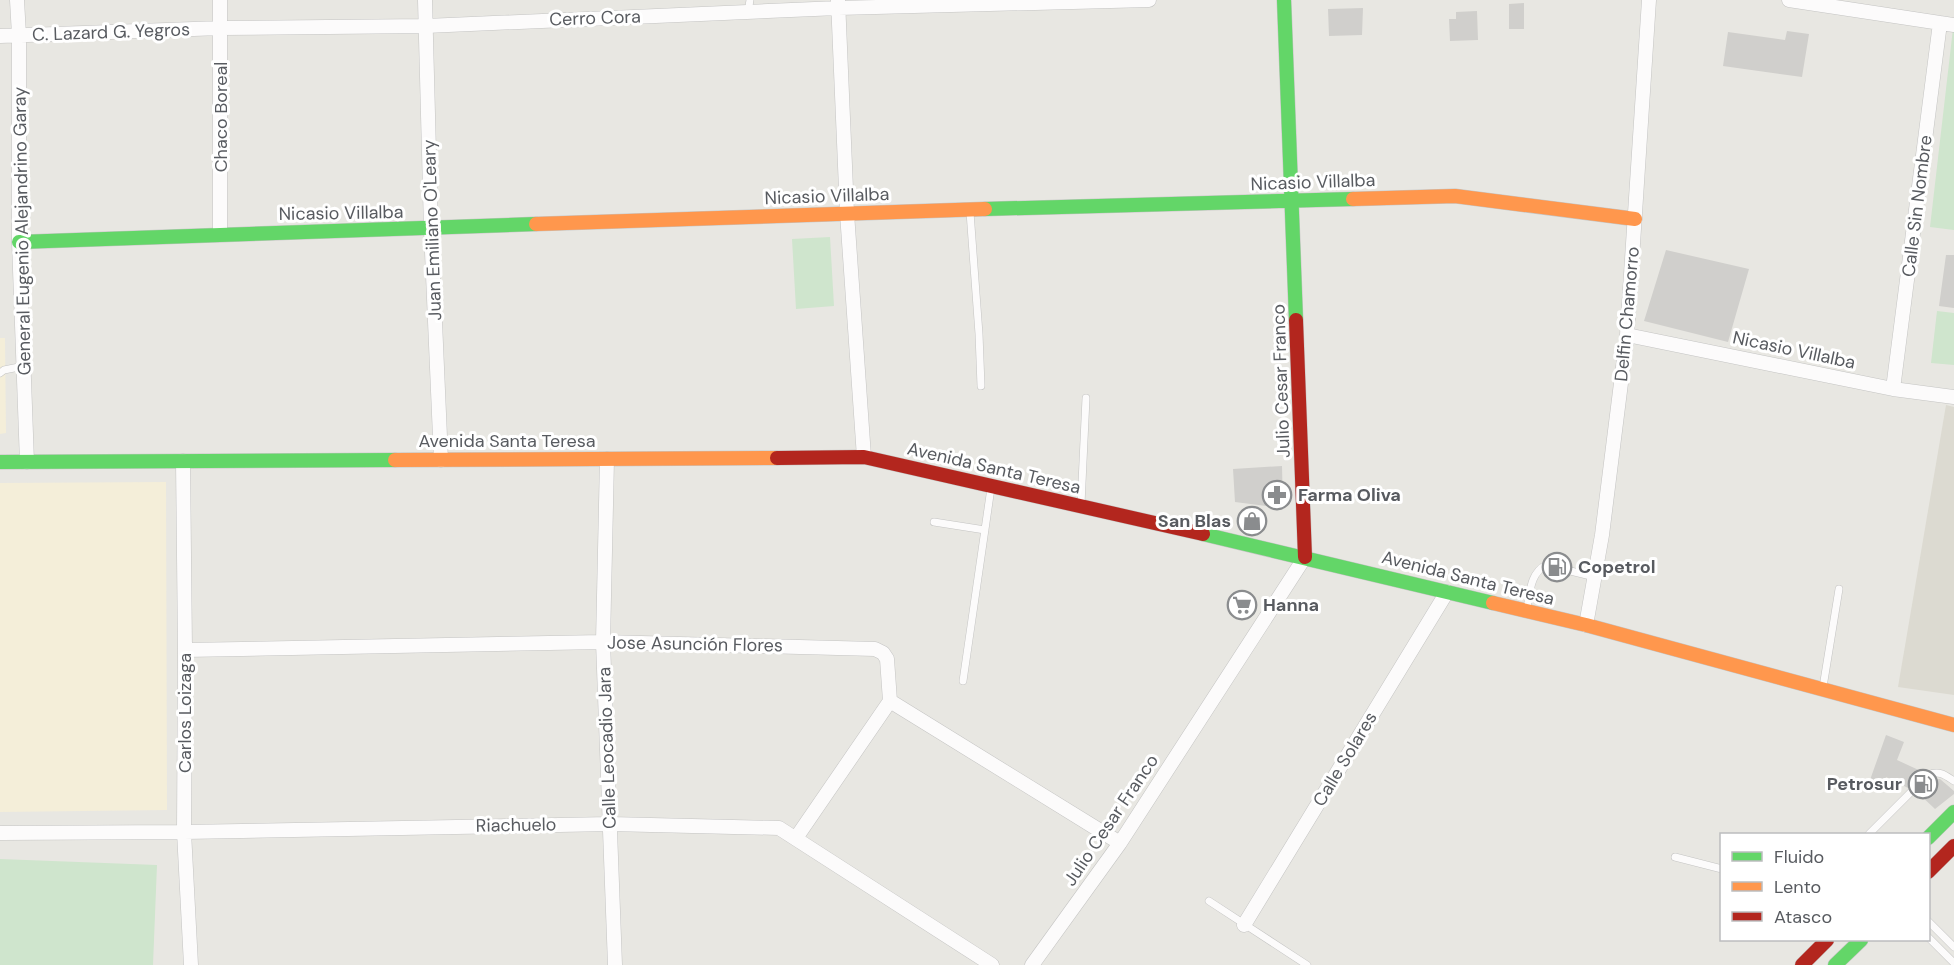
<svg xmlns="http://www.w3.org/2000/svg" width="1954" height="965" viewBox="0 0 1954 965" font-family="'DM Sans',sans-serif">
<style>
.commercial{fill:#f4eed9}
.education{fill:#dcdad1}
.green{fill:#cfe5cd}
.building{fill:#d0cfcc}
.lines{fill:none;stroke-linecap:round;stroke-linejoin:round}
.lane-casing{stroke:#c4c4c3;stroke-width:8}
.street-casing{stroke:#c4c4c3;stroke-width:15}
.fast-casing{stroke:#c5c5c4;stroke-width:15}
.slow-casing{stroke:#c5c5c4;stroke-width:15}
.jam-casing{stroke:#c5c5c4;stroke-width:15}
.lane{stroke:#fcfbfb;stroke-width:7}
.street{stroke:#fcfbfb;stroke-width:14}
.fast{stroke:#63d668;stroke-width:14}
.slow{stroke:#ff974d;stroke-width:14}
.jam{stroke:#b3261e;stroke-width:14}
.labels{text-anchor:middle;stroke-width:6;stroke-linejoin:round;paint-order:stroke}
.street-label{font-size:18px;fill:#585b60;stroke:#fff}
.poi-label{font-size:18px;font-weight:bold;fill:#585b60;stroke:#fff;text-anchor:start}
</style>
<rect width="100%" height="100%" fill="#e8e7e2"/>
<!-- commercial -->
<path class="commercial" d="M0 338H5L6 433 0 434Z
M166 482 167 810 0 812V483Z"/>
<!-- education -->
<path class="education" d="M1946 405 1954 407V695L1898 687Z"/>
<!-- green -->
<path class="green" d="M1954 20V230L1930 227Z
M830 237 834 306 796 309 792 239Z
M1937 311 1954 313V365L1931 363Z
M0 859 157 865 153 965H0Z"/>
<!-- building -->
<path class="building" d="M1524 3V29H1509V4Z
M1363 8 1362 35 1329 36 1328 9Z
M1477 11 1478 40 1450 41 1449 19H1456V12Z
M1787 31 1809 34 1802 77 1723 66 1728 32 1785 40Z
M1666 250 1749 269 1728 342 1644 321Z
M1946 255H1954V308L1939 306Z
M1282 466 1283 508 1235 502 1233 469Z
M1886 735 1904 742 1897 760 1923 772V777L1926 780 1940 779 1954 791V794L1935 809 1918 793V788L1915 785H1911L1908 788 1886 777 1883 785 1870 780Z"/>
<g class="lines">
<!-- lane casing -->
<g class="lane-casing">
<path id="lane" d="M748 12 750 0
M970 212 979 334 981 386
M0 373 4 370 24 366
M1081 504 1086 398
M934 522 985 530
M1527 608C1530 593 1530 573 1546 565L1595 577
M963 681 991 488
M1823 687 1839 589
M1928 775C1939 770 1945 775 1954 781
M1869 834 1913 790
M1675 857 1722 869
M1209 901 1307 965
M1928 921 1954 947
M1928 937 1954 963"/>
</g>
<!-- street casing -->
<g class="street-casing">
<path id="street" d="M17 0 19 35V242L27 462
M220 0V234
M425 0 431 229 441 460
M838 0 847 213 864 457
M1789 0 1954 25
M0 36 221 28 426 26 838 8 1149 0
M1627 335 1893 389 1954 397
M1893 389 1940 23
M607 459 603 642 615 965
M183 461 185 650 184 832 191 965
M1586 625 1602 535 1627 335 1649 0
M185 650 603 642 875 649 883 653 887 659 890 701
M890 701 1120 843
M0 833 184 832 610 824 779 828 992 965
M796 838 890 701
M1244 925 1447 592
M1032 965 1120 843 1305 557"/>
</g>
<!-- fast casing -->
<g class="fast-casing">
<path id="fast" d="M1284 0 1296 320
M985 209 1353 199
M19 242 536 224
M0 462 395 460
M1203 534 1493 603
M1928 838 1954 812
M1835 965 1861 940"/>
</g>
<!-- slow casing -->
<g class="slow-casing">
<path id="slow" d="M1353 199 1455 196 1635 219
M536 224 985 209
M395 460 777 458
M1493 603 1586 625 1954 725"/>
</g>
<!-- jam casing -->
<g class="jam-casing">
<path id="jam" d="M1296 320 1305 557
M777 458 864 457 1203 534
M1928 872 1954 846
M1802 965 1827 940"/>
</g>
<!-- lane -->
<use href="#lane" class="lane"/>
<!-- street -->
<use href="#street" class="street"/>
<!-- fast -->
<use href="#fast" class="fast"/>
<!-- slow -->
<use href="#slow" class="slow"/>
<!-- jam -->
<use href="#jam" class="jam"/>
</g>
<!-- icons -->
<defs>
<g id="pharmacy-ring" transform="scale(1.5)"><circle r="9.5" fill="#fff" stroke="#8a8c8e" stroke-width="1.5"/><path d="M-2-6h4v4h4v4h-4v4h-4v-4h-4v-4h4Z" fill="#8a8c8e"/></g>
<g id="shop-ring" transform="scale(1.5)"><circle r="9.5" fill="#fff" stroke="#8a8c8e" stroke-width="1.5"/><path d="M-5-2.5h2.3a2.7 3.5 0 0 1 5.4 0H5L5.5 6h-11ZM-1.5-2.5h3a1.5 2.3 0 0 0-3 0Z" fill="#8a8c8e"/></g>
<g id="fuel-ring" transform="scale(1.5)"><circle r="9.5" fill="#fff" stroke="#8a8c8e" stroke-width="1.5"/><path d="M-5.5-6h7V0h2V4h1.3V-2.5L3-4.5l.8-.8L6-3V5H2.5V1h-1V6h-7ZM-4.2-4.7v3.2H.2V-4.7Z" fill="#8a8c8e"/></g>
<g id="supermarket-ring" transform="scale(1.5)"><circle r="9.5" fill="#fff" stroke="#8a8c8e" stroke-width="1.5"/><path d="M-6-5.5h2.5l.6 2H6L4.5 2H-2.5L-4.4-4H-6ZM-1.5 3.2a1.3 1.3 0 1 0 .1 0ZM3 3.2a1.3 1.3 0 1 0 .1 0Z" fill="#8a8c8e"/></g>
</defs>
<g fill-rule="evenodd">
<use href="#pharmacy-ring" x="1277" y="495"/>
<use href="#shop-ring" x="1252" y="521"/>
<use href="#fuel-ring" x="1557" y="567"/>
<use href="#supermarket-ring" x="1242" y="605"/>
<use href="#fuel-ring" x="1923" y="784"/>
</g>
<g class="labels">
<!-- street labels -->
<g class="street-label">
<text transform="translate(595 18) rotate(-2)" y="6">Cerro Cora</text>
<text transform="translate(111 32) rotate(-2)" y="6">C. Lazard G. Yegros</text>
<text transform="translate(221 117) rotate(-90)" y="6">Chaco Boreal</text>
<text transform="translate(1313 182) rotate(-2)" y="6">Nicasio Villalba</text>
<text transform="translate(827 196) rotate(-2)" y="6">Nicasio Villalba</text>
<text transform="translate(1917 206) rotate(-83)" y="6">Calle Sin Nombre</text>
<text transform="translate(341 213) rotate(-1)" y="6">Nicasio Villalba</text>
<text transform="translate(432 230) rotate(-92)" y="6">Juan Emiliano O'Leary</text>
<text transform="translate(22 231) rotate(-91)" y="6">General Eugenio Alejandrino Garay</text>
<text transform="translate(1627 314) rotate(-85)" y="6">Delfin Chamorro</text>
<text transform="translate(1794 350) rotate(12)" y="6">Nicasio Villalba</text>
<text transform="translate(1281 381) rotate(-92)" y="6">Julio Cesar Franco</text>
<text x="507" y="447">Avenida Santa Teresa</text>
<text transform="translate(994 468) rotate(13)" y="6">Avenida Santa Teresa</text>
<text transform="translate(1468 578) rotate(14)" y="6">Avenida Santa Teresa</text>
<text transform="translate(695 644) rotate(1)" y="6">Jose Asunción Flores</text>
<text transform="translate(185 713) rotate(-90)" y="6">Carlos Loizaga</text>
<text transform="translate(607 748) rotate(-92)" y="6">Calle Leocadio Jara</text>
<text transform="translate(1345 759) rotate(-59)" y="6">Calle Solares</text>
<text transform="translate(1111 820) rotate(-56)" y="6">Julio Cesar Franco</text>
<text transform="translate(516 825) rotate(-1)" y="6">Riachuelo</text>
</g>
<!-- poi labels -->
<g class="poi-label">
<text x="1298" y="501">Farma Oliva</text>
<text x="1231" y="527" text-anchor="end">San Blas</text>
<text x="1578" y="573">Copetrol</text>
<text x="1263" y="611">Hanna</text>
<text x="1902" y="790" text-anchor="end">Petrosur</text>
</g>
</g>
<!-- legend -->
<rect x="1720" y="833" width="210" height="108" fill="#ffffff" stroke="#bcbdbf" stroke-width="1.5"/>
<rect x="1732" y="852" width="30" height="9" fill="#63d668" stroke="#bcbdbf" stroke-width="1.5"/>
<text x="1774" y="863" font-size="18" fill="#585b60">Fluido</text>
<rect x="1732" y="882" width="30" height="9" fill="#ff974d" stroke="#bcbdbf" stroke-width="1.5"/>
<text x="1774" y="893" font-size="18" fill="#585b60">Lento</text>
<rect x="1732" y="912" width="30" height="9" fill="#b3261e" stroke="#bcbdbf" stroke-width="1.5"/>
<text x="1774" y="923" font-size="18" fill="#585b60">Atasco</text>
</svg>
